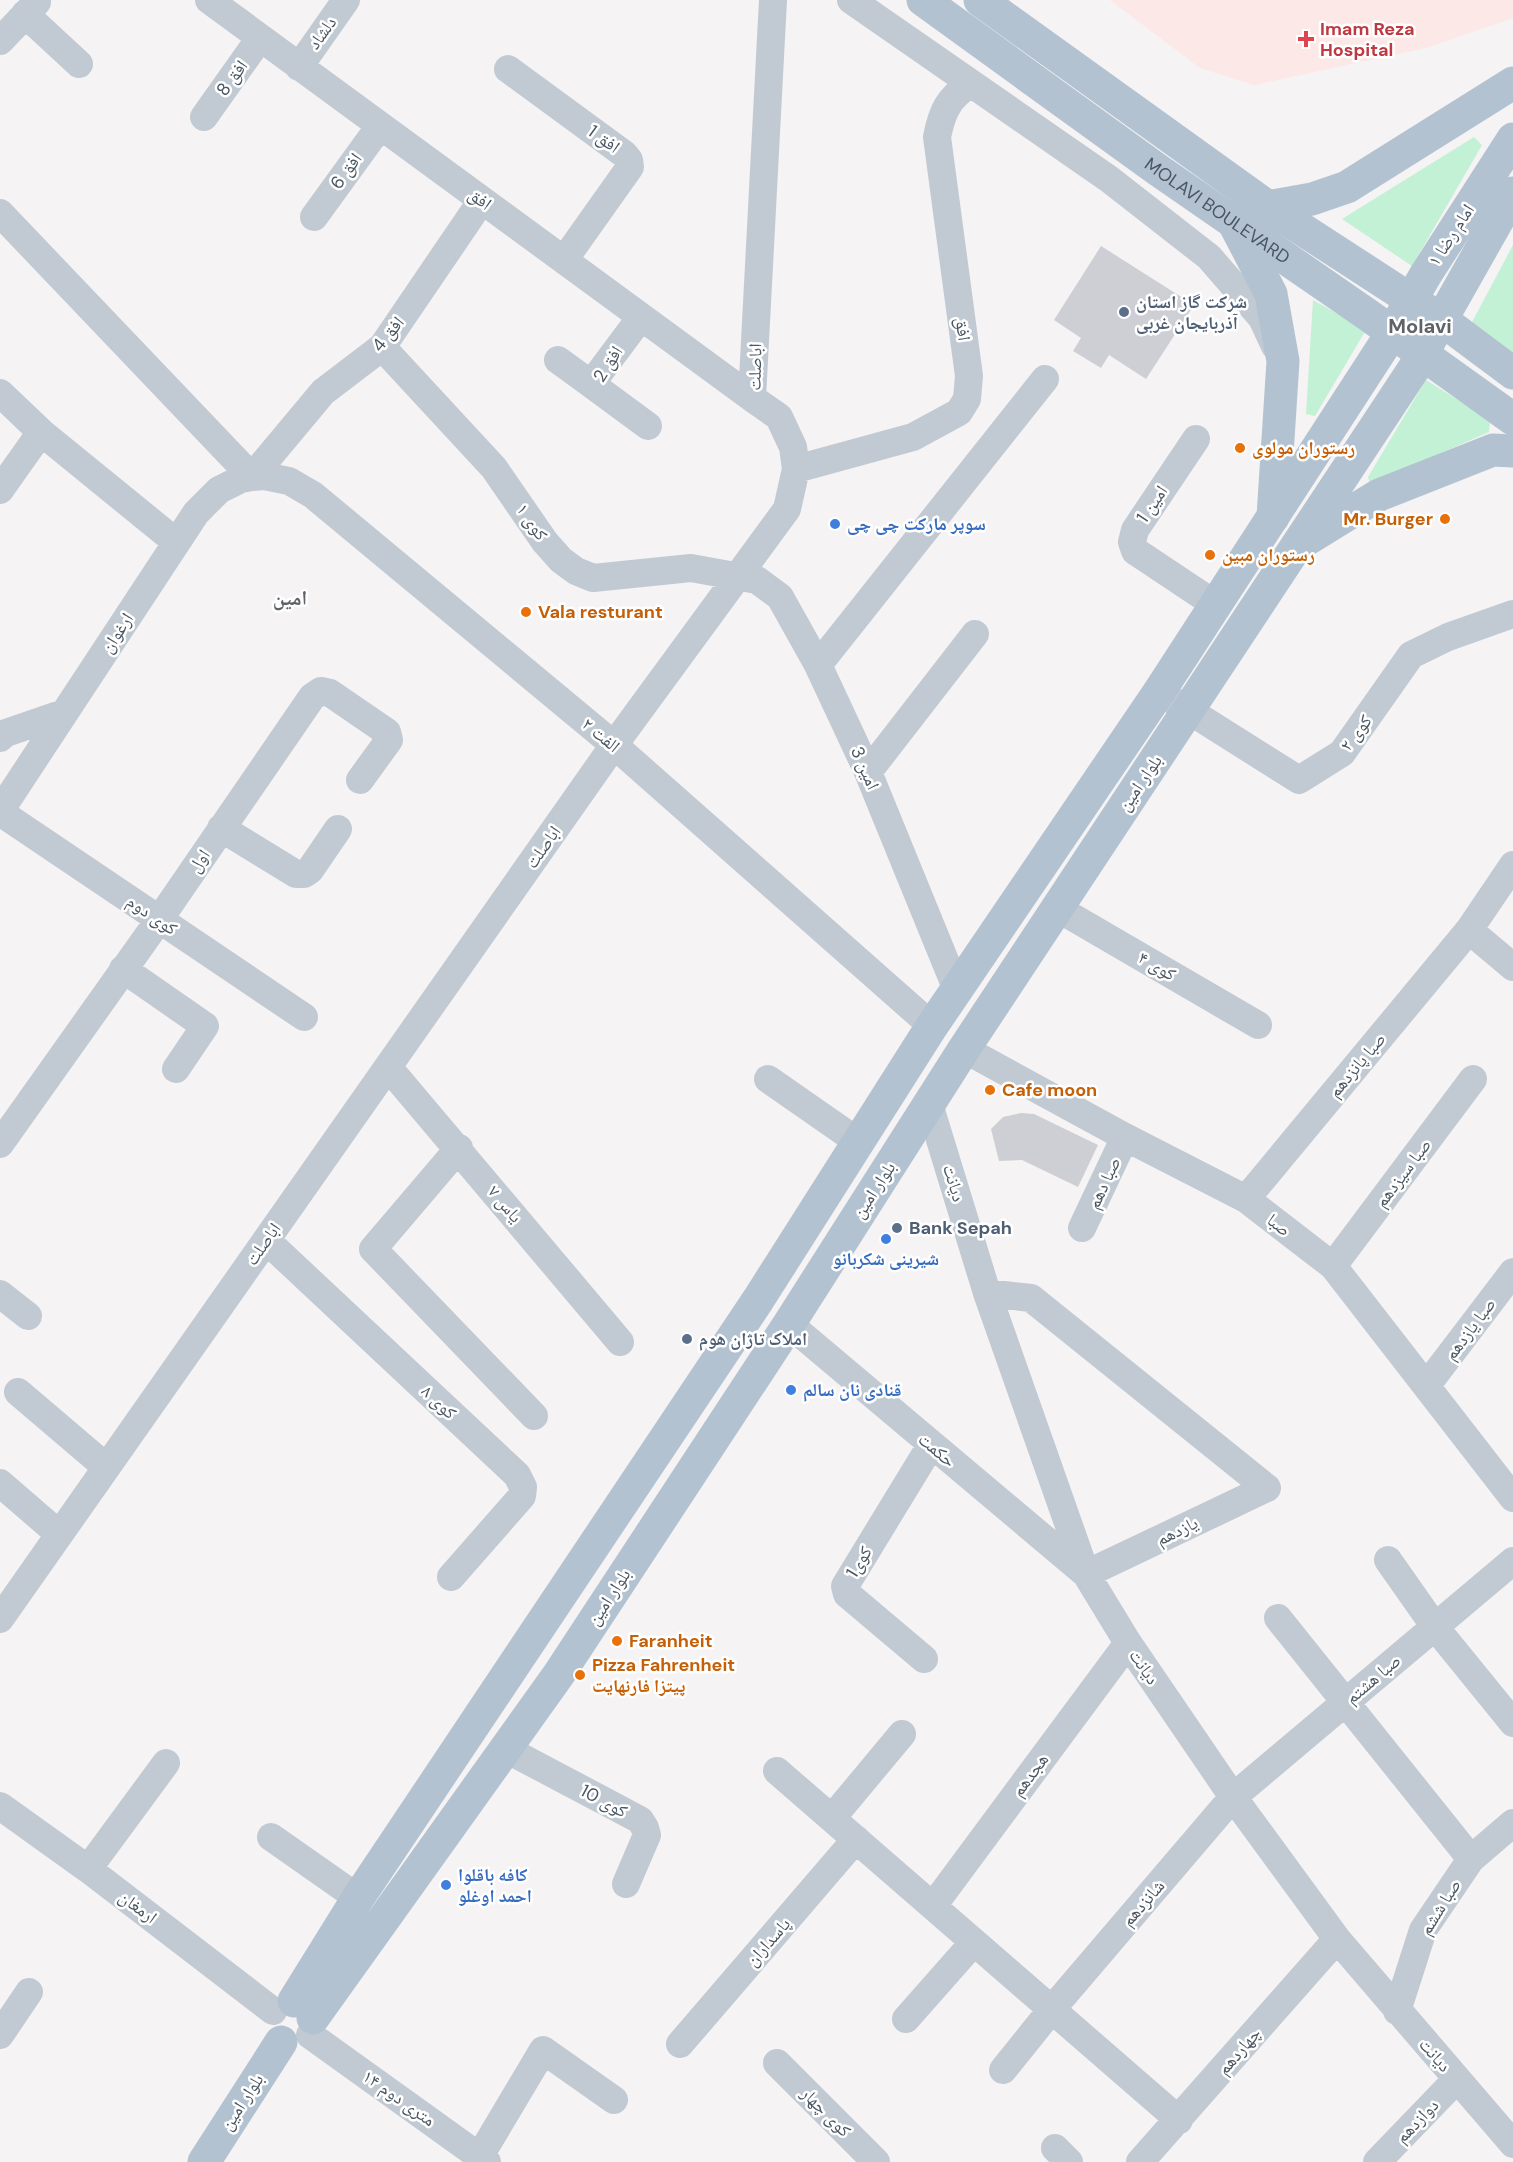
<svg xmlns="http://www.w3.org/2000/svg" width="1513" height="2162" viewBox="0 0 1513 2162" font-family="'DM Sans','Noto Naskh Arabic',sans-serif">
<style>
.medical{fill:#fce8e6}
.green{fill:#c3f1d5}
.building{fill:#cdcfd5}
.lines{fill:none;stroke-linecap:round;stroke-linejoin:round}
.minor{stroke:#c1cad2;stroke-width:28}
.major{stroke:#b3c2d1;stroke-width:33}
.health-dot{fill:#e0444e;stroke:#fff;stroke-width:2}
.service-dot{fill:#5c6f8a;stroke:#fff;stroke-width:2}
.food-dot{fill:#e8710a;stroke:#fff;stroke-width:2}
.shop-dot{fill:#3f7fe0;stroke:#fff;stroke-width:2}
.labels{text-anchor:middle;stroke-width:5;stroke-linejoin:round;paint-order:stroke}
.health-label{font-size:18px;font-weight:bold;fill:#be3a42;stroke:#fff;text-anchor:start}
.street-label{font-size:18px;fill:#4a5661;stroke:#fff}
.service-label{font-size:18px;font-weight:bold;fill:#4e5e75;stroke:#fff;text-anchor:start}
.food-label{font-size:18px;font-weight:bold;fill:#c56008;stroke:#fff;text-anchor:start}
.shop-label{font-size:18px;font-weight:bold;fill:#366cbe;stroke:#fff;text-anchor:start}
.neighbourhood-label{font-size:20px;font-weight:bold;fill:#5f6368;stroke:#fff}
</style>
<rect width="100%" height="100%" fill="#f5f3f3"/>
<!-- medical -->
<path class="medical" d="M1110 0H1513V18L1426 48 1254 85 1200 68Z"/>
<!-- green -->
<path class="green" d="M1474 137 1482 145 1412 266 1342 219Z
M1513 245V353L1471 324Z
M1313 300 1366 330 1315 416 1306 414Z
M1426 380 1490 420 1489 432 1370 484 1368 477Z"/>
<!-- building -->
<path class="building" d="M1101 246 1194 305 1146 379 1109 355 1101 368 1073 351 1081 338 1054 320Z
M1021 1113 1034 1114 1098 1145 1078 1187 1022 1160 999 1161 991 1129 1003 1117Z"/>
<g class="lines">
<!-- minor -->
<path class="minor" d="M209 0 752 398
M851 0 1109 179 1209 257 1262 318 1275 346
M25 14 79 64
M0 41 37 2
M299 67 346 0
M508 69 624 154 629 160 630 167 564 260
M204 117 260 38
M0 213 252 477
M314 217 380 126
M641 317 591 384 648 426
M382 347 494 468 545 542 561 560 576 571 593 578 691 568 757 580 780 597 818 665 868 772 957 990
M558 360 591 384
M0 393 41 432 176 542
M1196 439 1135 530 1132 542 1135 551 1216 605
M796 469 913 437 959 412 967 399 969 376 937 137C942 112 948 98 970 84
M252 477 323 392 382 347 482 200
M0 490 41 432
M818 665 1045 379
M1169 698 1299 780 1342 753 1411 655 1448 637 1513 614
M0 738 6 733 64 713
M868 772 975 634
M0 811 196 513 219 490 241 479 252 477 264 476 289 481 313 495 614 745 932 1026
M0 812 304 1017
M221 828 296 874H304L310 870 338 829
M1057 908 1258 1025
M1469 930 1513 967
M123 969 205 1026 176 1069
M964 1049 1125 1137 1246 1199 1333 1266 1513 1498
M388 1067 620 1342
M768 1079 857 1141
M929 1104 987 1293 1086 1574 1128 1643 1233 1797 1337 1939 1513 2144
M0 1144 159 920 312 697 321 691 330 693 387 732 389 740 360 780
M459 1148 373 1249 534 1416
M1246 1199 1469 930 1513 865
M1082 1228 1125 1137
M266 1240 517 1475 523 1487 522 1496 451 1577
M1333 1266 1473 1079
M0 1294 28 1316
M789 1324 1086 1574 1267 1488 1031 1298 987 1293
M1427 1385 1513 1272
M18 1392 106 1467
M0 1483 59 1534
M1388 1560 1435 1627 1513 1723
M1278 1618 1471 1859
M0 1619 614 745 787 509 796 469 793 447 779 417 752 398 773 0
M924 1659 847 1594 845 1586 931 1445
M506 1749 640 1820 645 1828 647 1835 626 1884
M777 1771 1179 2120
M0 1806 88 1869 273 2011
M832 1818 902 1734
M271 1837 358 1898
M88 1869 166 1763
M933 1906 1128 1643
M1397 2011 1423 1930 1471 1859 1513 1823
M906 2019 974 1942
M0 2035 29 1992
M310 2035 487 2162
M680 2044 856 1839
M777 2063 876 2162
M1003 2070 1052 2009 1233 1797 1513 1561
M1055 2148 1069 2162
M480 2156 543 2050 614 2100
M1140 2162 1337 1939
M1377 2162 1457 2079"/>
<!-- major -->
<g class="major">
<path id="s1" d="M923 0 1158 170 1368 315 1513 419"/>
<path d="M980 0 1268 207 1442 320 1513 373"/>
<path d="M1268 207 1312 199 1347 187 1513 83"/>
<path d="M1235 225 1271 294 1283 361 1273 517"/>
<path d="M1306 540 1379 495 1493 450 1513 451"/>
<path d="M294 2001 358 1898 758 1300 932 1026 1159 692 1392 333 1426 274 1513 139"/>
<path d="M313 2018 559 1674 789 1324 964 1049 1413 370 1513 193"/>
<path d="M204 2162 281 2042"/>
</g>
</g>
<!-- markers -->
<path class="health-dot" d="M1303 30h6v6h6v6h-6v6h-6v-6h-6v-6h6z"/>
<g class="service-dot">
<circle cx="1124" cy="312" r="6"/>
<circle cx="897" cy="1228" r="6"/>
<circle cx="687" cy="1339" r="6"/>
</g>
<g class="food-dot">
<circle cx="1240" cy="448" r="6"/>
<circle cx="1445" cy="519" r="6"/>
<circle cx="1210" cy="555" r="6"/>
<circle cx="526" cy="612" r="6"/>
<circle cx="990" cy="1090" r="6"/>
<circle cx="617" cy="1641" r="6"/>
<circle cx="580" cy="1675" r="6"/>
</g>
<g class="shop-dot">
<circle cx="835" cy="524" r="6"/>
<circle cx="886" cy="1239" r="6"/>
<circle cx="791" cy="1390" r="6"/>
<circle cx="446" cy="1885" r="6"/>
</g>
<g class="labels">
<!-- health labels -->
<g class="health-label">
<text x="1320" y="35">Imam Reza<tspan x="1320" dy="21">Hospital</tspan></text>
</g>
<!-- street labels -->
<g class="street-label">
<text transform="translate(322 33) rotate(-54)" y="6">دلشاد</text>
<text transform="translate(232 78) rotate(-54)" y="6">افق 8</text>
<text transform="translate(604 139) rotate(36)" y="6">افق 1</text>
<text transform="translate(346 171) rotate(-54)" y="6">افق 6</text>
<text transform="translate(480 199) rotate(36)" y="6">افق</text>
<text dy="6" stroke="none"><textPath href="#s1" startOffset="362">MOLAVI BOULEVARD</textPath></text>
<text transform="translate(1451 235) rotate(-57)" y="6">امام رضا ۱</text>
<text transform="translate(963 329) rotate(82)" y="6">افق</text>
<text transform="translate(388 334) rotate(-51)" y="6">افق 4</text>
<text transform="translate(608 364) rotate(-58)" y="6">افق 2</text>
<text transform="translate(755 367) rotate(-89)" y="6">اباصلت</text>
<text transform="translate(1152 504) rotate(-56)" y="6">امین 1</text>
<text transform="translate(532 522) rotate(55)" y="6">کوی ۱</text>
<text transform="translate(117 633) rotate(-57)" y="6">ارغوان</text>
<text transform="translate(1356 733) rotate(-53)" y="6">کوی ۲</text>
<text transform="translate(601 735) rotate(40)" y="6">الفت ۲</text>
<text transform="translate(865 768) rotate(66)" y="6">امین 3</text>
<text transform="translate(1140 783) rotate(-56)" y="6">بلوار امین</text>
<text transform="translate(543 847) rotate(-55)" y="6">اباصلت</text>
<text transform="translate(199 861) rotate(-56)" y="6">اول</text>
<text transform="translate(152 915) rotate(34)" y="6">کوی دوم</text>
<text transform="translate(1157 966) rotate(30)" y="6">کوی ۴</text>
<text transform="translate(1357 1065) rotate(-50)" y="6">صبا پانزدهم</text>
<text transform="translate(1403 1173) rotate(-53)" y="6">صبا سیزدهم</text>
<text transform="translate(954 1183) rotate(73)" y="6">دیانت</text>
<text transform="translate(1104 1183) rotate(-65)" y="6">صبا دهم</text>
<text transform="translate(874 1190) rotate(-57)" y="6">بلوار امین</text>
<text transform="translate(505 1204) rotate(50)" y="6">یاس ۷</text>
<text transform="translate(1279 1225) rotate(38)" y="6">صبا</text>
<text transform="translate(263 1244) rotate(-55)" y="6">اباصلت</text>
<text transform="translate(1470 1329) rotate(-53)" y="6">صبا یازدهم</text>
<text transform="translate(439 1402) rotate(43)" y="6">کوی ۸</text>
<text transform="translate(937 1450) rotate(40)" y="6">حکمت</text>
<text transform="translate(1177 1531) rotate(-26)" y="6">یازدهم</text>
<text transform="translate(859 1562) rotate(-59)" y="6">کوی1</text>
<text transform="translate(609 1597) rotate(-57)" y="6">بلوار امین</text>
<text transform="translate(1144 1667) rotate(56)" y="6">دیانت</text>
<text transform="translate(1373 1679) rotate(-40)" y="6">صبا هشتم</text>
<text transform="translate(1030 1775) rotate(-53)" y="6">هجدهم</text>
<text transform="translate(604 1801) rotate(28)" y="6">کوی 10</text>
<text transform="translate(1143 1903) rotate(-49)" y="6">شانزدهم</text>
<text transform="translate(138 1907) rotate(37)" y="6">ارمغان</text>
<text transform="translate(1440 1907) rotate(-58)" y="6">صبا ششم</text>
<text transform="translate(768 1942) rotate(-49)" y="6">پاسداران</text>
<text transform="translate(1239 2051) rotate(-49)" y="6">چهاردهم</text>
<text transform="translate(1435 2055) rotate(49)" y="6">دیانت</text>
<text transform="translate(399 2098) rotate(35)" y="6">۱۴ متری دوم</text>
<text transform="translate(242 2102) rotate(-57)" y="6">بلوار امین</text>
<text transform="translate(826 2112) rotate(45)" y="6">کوی چهار</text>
<text transform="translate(1417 2121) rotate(-46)" y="6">دوازدهم</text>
</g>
<!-- service labels -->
<g class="service-label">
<text x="1136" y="308">شرکت گاز استان<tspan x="1136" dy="21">آذربایجان غربی</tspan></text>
<text x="909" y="1234">Bank Sepah</text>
<text x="699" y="1345">املاک تاژان هوم</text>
</g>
<!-- food labels -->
<g class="food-label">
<text x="1252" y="454">رستوران مولوی</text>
<text x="1433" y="525" text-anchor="end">Mr. Burger</text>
<text x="1222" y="561">رستوران مبین</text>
<text x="538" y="618">Vala resturant</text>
<text x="1002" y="1096">Cafe moon</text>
<text x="629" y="1647">Faranheit</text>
<text x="592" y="1671">Pizza Fahrenheit<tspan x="592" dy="21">پیتزا فارنهایت</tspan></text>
</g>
<!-- shop labels -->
<g class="shop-label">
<text x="847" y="530">سوپر مارکت چی چی</text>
<text x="886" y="1265" text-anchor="middle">شیرینی شکربانو</text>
<text x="803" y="1396">قنادی نان سالم</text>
<text x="458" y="1881">کافه باقلوا<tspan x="458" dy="21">احمد اوغلو</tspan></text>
</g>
<!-- neighbourhood labels -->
<g class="neighbourhood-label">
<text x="1420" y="333">Molavi</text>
<text x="290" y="605">امین</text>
</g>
</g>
</svg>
